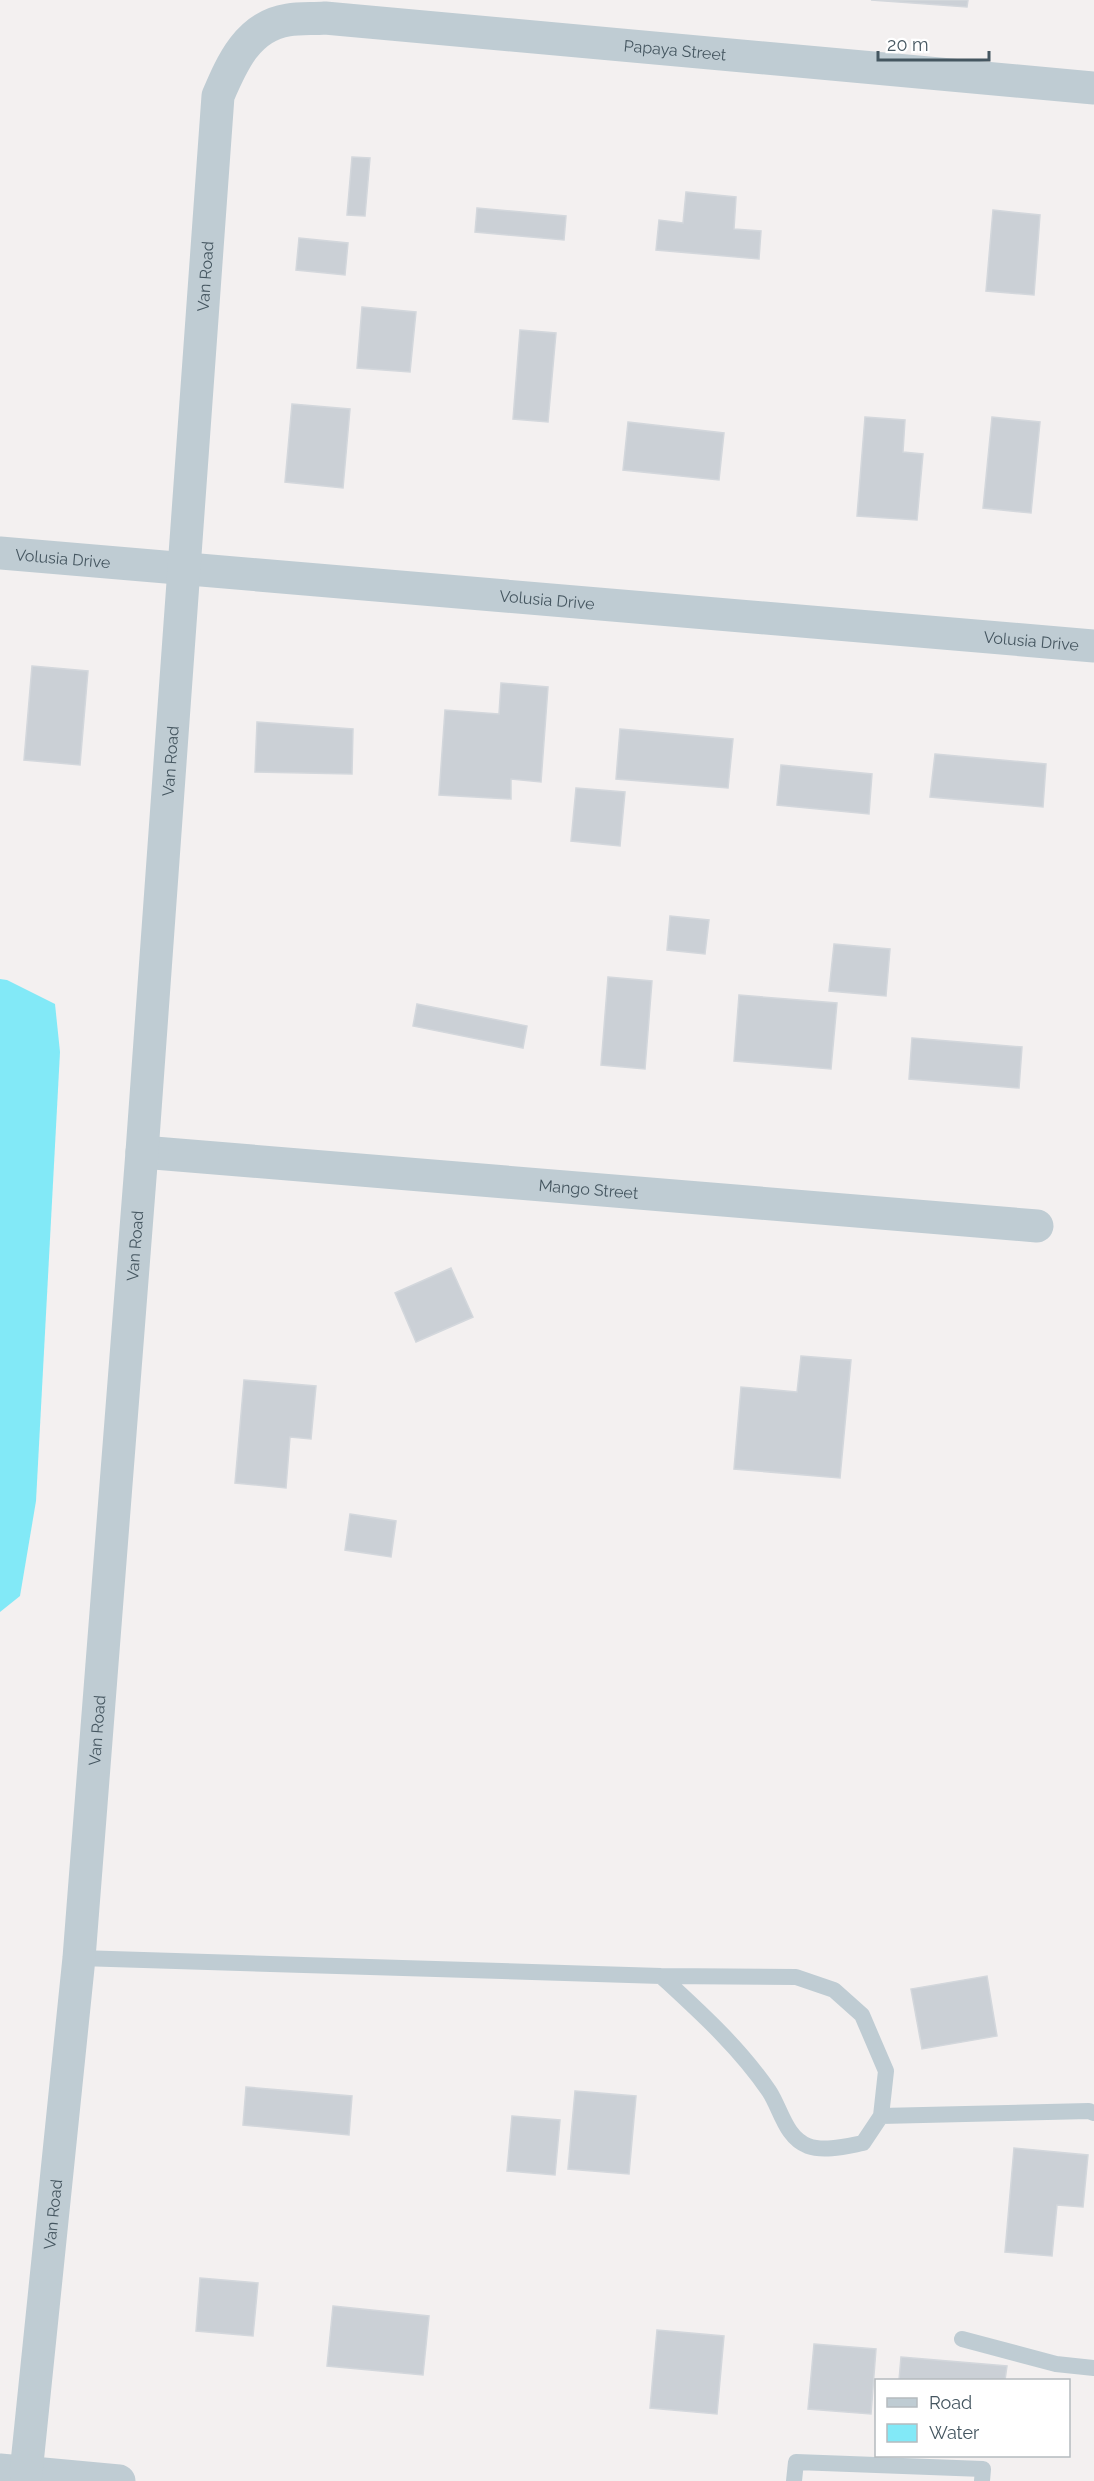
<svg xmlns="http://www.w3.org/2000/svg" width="1094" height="2481" viewBox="0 0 1094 2481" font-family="Raleway,sans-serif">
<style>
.water{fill:#82e9f7}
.building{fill:#cbd0d6;stroke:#d3d7dc;stroke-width:1.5}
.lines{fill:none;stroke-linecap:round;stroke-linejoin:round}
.service{stroke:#bfccd3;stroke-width:16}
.minor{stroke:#bfccd3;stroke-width:33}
.labels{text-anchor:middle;stroke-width:4.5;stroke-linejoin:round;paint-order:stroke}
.street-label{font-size:16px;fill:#455660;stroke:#fff}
</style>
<rect width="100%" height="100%" fill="#f3f0f0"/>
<!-- water -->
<path class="water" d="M0 979 7 980 55 1004 60 1052 36 1501 20 1596 0 1612Z"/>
<!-- building -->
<path class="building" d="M871 0H968L967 7Z
M352 157 370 158 365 216 347 215Z
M686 192 736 197 734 229 761 231 759 259 656 250 659 220 683 223Z
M477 208 566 216 564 240 475 232Z
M993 210 1040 215 1034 295 986 291Z
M299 238 348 243 345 275 296 270Z
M362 307 416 312 410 372 357 368Z
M520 330 556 333 548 422 513 419Z
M292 404 350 409 343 488 285 482Z
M865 417 905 420 903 452 923 454 917 520 857 516Z
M992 417 1040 422 1031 513 983 508Z
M628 422 724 433 719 480 623 470Z
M32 666 88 671 80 765 24 760Z
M501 683 548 687 541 782 511 779V799L439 795 445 710 499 714Z
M257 722 353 729 352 774 255 772Z
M620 729 733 739 728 788 616 779Z
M935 754 1046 764 1043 807 930 797Z
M781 765 872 774 869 814 777 805Z
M576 788 625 792 620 846 571 841Z
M670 916 709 920 705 954 667 950Z
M834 944 890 949 886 996 829 991Z
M608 977 652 981 645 1069 601 1065Z
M739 995 837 1003 831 1069 734 1061Z
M417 1004 527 1026 523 1048 413 1026Z
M912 1038 1022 1047 1019 1088 909 1079Z
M451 1268 473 1317 416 1342 395 1293Z
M801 1356 851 1360 840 1478 734 1469 741 1387 797 1392Z
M244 1380 316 1386 311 1439 290 1437 286 1488 235 1483Z
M350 1514 396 1521 391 1557 345 1550Z
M987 1976 997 2036 922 2049 911 1989Z
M246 2087 352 2096 349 2135 243 2125Z
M575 2091 636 2096 629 2174 568 2169Z
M512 2116 560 2120 555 2175 507 2171Z
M1014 2148 1088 2155 1083 2207 1057 2205 1052 2256 1005 2252Z
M200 2278 258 2283 253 2336 196 2331Z
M333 2306 429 2316 423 2375 327 2366Z
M657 2330 724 2336 717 2414 650 2408Z
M814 2344 876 2349 871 2414 808 2409Z
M901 2357 1007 2366 1005 2380H899Z"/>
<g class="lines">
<!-- service -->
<path class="service" d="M79 1958 661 1976 796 1977 834 1990 862 2015 886 2071 881 2116 863 2143C847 2146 824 2152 808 2146 785 2137 781 2109 769 2091 739 2047 700 2012 661 1976
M881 2116 1089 2111 1094 2113
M962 2339 1056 2364 1094 2368
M794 2481 796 2462 983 2469 982 2481"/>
<!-- minor -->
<g class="minor">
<path id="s1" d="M0 553 1094 646"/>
<path id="s2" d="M142 1152 1037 1226"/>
<path d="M0 2470 119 2481"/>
<path id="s3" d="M26 2473 79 1958 142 1152 218 96C232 63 248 26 288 20 300 18 313 19 325 18L1094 88"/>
</g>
</g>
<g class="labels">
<!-- street labels -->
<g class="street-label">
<text dy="6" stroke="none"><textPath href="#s3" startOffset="2882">Papaya Street</textPath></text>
<text dy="6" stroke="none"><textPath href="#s3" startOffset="2204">Van Road</textPath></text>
<text dy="6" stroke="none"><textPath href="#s1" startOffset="63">Volusia Drive</textPath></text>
<text dy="6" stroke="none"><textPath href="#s1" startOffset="549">Volusia Drive</textPath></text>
<text dy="6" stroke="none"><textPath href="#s1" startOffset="1035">Volusia Drive</textPath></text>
<text dy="6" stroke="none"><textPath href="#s3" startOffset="1718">Van Road</textPath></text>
<text dy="6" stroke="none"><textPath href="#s2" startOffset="448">Mango Street</textPath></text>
<text dy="6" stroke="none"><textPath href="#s3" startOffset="1232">Van Road</textPath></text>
<text dy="6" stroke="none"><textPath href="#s3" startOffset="746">Van Road</textPath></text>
<text dy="6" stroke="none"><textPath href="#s3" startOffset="260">Van Road</textPath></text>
</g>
</g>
<!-- legend -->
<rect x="875" y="2379" width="195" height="78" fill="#ffffff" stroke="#b5bbbf" stroke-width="1.5"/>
<rect x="887" y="2398" width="30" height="9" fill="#bfccd3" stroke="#b5bbbf" stroke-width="1.5"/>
<text x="929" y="2409" font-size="18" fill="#455660">Road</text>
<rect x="887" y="2424" width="30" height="18" fill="#82e9f7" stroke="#b5bbbf" stroke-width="1.5"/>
<text x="929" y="2439" font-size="18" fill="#455660">Water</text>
<!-- scale -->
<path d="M878 51v9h111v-9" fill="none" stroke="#455660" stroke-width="3"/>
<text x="887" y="51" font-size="18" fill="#455660" stroke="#ffffff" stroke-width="4.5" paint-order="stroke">20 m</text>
</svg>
